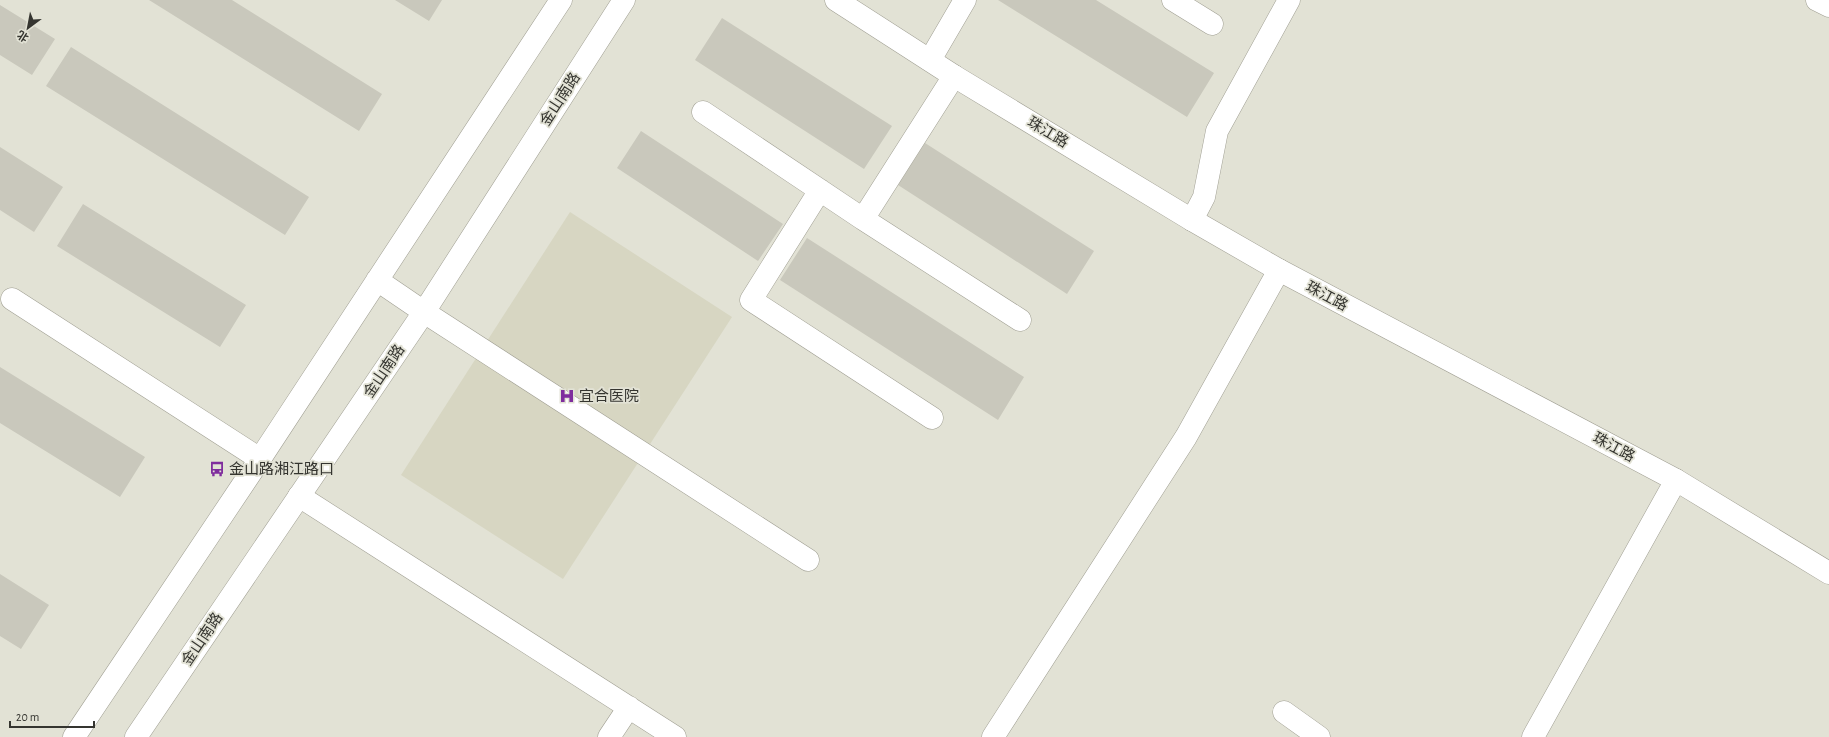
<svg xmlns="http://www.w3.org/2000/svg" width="1829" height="737" viewBox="0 0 1829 737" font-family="'Alegreya Sans','Noto Sans SC',sans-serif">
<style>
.built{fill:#d7d6c2}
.building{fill:#c9c8bc}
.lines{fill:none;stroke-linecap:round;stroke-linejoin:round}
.street-casing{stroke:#a09f93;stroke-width:23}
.secondary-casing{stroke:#a09f93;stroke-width:23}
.street{stroke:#fff;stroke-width:22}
.secondary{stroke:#fff;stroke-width:22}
.labels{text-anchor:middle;stroke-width:3.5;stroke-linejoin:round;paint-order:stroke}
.street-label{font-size:15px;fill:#353530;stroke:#e2e2d5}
.poi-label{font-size:15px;fill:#353530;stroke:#e2e2d5;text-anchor:start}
</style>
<rect width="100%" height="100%" fill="#e2e2d5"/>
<!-- built -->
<path class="built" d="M570 212 732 317 563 579 401 475Z"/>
<!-- building -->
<path class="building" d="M149 0H232L382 94 359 131Z
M395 0H442L429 21Z
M998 0H1096L1214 73 1187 117Z
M0 5 55 39 32 75 0 55Z
M722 18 892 126 864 169 695 60Z
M71 47 309 197 285 235 46 86Z
M641 131 783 224 758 261 617 168Z
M925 143 1094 251 1067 294 898 185Z
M0 147 63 187 34 232 0 210Z
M83 204 246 305 220 347 57 246Z
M807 238 1024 377 998 420 780 280Z
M0 367 145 457 120 497 0 423Z
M0 574 49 605 21 649 0 636Z"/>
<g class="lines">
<!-- street casing -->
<g class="street-casing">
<path id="street" d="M1173 0 1212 24
M1817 0 1829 6
M930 60 965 0
M703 112 863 219 954 76
M820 190 751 300 932 418
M863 219 1020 320
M1192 220 1204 197 1217 131 1289 0
M12 299 260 459
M424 312 808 560
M299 496 675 737
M1284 712 1319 737
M609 737 629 707
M993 737 1186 437 1279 270
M1533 737 1676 480"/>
</g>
<!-- secondary casing -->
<g class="secondary-casing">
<path id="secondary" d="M836 0 954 76 1192 220 1279 270 1676 480 1829 573
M377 280 424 312
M74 737 260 459 561 0
M136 737 424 312 624 0"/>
</g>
<!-- street -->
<use href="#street" class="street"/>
<!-- secondary -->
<use href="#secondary" class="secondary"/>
</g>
<!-- icons -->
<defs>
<g id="hospital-bare" transform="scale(1.2)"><path d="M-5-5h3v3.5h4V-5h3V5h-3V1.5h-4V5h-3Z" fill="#7f2d9d" stroke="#e2e2d5" stroke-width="2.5" paint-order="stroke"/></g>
<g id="bus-bare" transform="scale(1.2)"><path d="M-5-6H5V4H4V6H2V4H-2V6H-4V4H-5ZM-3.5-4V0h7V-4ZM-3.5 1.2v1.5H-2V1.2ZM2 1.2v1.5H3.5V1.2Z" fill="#7f2d9d" stroke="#e2e2d5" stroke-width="2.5" paint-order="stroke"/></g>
</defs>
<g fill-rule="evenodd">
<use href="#hospital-bare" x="567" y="396"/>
<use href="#bus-bare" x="217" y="469"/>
</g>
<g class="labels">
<!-- street labels -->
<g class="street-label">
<text transform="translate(560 99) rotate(-57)" y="5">金山南路</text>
<text transform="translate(1048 132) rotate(31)" y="5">珠江路</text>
<text transform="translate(1327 296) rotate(28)" y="5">珠江路</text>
<text transform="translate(384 371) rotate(-56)" y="5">金山南路</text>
<text transform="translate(1614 447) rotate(28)" y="5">珠江路</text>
<text transform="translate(202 639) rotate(-56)" y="5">金山南路</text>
</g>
<!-- poi labels -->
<g class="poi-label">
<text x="579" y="401">宜合医院</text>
<text x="229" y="474">金山路湘江路口</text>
</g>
</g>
<!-- north arrow -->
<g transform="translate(28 28) rotate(212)" stroke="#e2e2d5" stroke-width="3" paint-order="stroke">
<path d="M0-3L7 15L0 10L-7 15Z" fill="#353530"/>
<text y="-6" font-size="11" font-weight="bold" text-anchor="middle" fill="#353530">北</text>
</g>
<!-- scale -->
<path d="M10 721v6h84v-6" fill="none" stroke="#353530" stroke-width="2"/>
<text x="16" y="721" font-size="12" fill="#353530" stroke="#e2e2d5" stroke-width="3" paint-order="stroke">20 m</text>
</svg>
